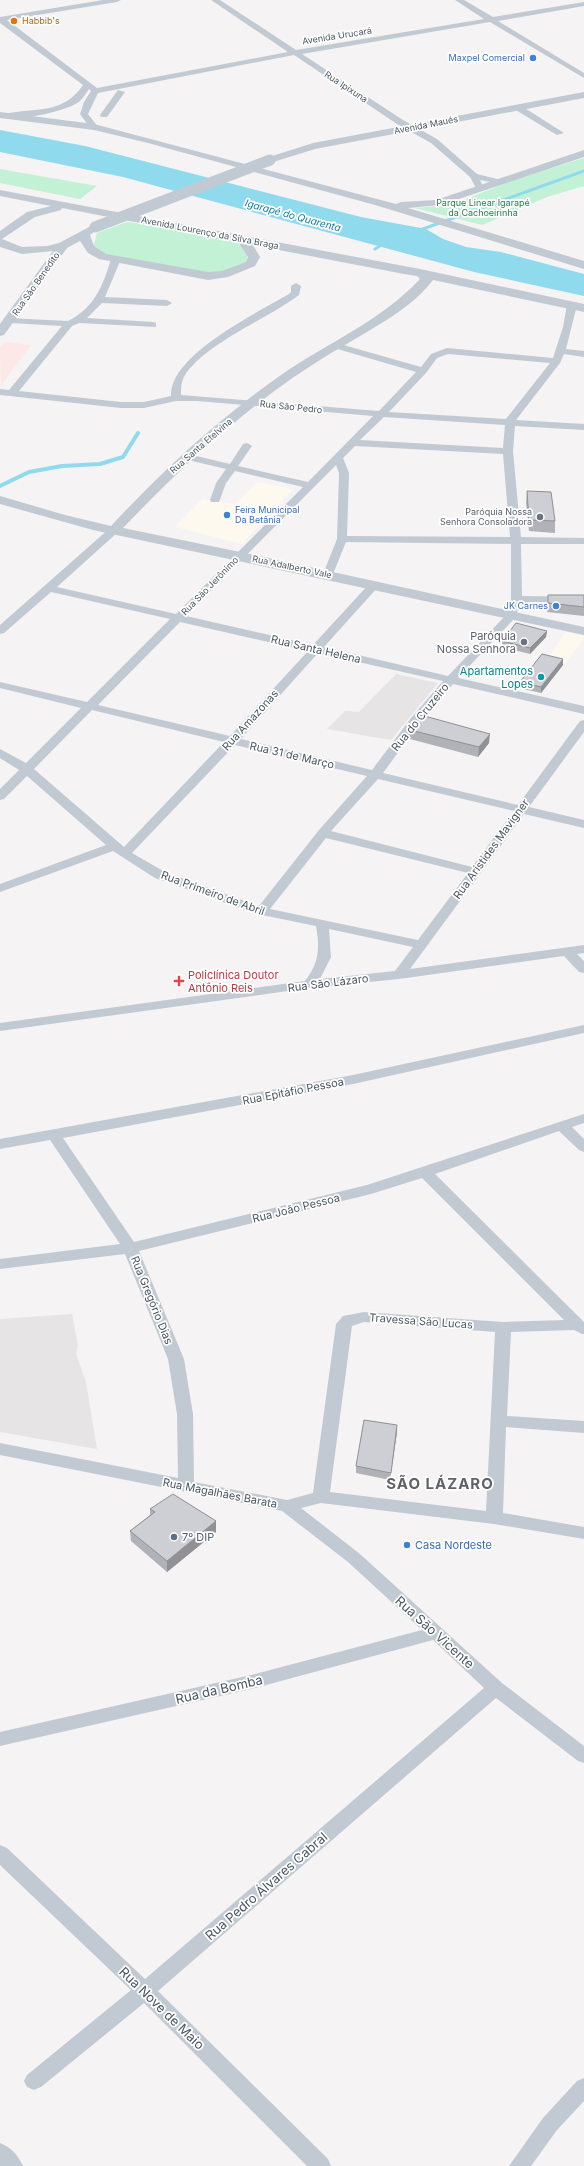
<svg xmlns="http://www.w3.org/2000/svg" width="584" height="2166" viewBox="0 0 584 2166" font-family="Inter,sans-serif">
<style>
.commercial{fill:#fdf9ef}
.education{fill:#e6e4e5}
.medical{fill:#fce8e6}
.green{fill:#c3f1d5}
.water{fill:#90daee}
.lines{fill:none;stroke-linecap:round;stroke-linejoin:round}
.stream-far1{stroke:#90daee;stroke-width:3}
.stream{stroke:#90daee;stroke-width:4}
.minor{fill:#c1cad2;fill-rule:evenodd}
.tertiary{fill:#c1cad2;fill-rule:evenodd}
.tertiary-bridge{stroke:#c1cad2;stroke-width:11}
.wall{fill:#b0b2b7}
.shaded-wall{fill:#909195}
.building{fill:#cdcfd5;stroke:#909195}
.food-dot{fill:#e8710a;stroke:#fff;stroke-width:1.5}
.shop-dot{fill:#3f7fe0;stroke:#fff;stroke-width:1.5}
.worship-dot{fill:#6b7280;stroke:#fff;stroke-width:1.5}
.culture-dot{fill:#0f9aa8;stroke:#fff;stroke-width:1.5}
.health-dot{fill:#e0444e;stroke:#fff;stroke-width:1.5}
.service-dot{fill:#5c6f8a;stroke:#fff;stroke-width:1.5}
.labels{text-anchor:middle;stroke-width:3.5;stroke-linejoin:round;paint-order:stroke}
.far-food-label{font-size:9px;fill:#c56008;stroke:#fff;text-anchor:start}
.far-street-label{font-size:9px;fill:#4a5661;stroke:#fff}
.far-shop-label{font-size:9px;fill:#366cbe;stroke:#fff;text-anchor:end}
.far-park-label{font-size:9px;fill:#17864f;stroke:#fff}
.far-worship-label{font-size:9px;fill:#5b616d;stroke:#fff;text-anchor:end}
.far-water-label{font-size:10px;font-style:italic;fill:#0c7c9b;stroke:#fff}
.worship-label{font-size:11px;fill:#5b616d;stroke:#fff;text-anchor:end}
.street-label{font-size:11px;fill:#4a5661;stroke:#fff}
.culture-label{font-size:11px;fill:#0d838f;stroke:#fff;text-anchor:end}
.health-label{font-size:11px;fill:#be3a42;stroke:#fff;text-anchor:start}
.service-label{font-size:11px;fill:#4e5e75;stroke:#fff;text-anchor:start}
.shop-label{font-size:11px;fill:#366cbe;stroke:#fff;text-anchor:start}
.near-street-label{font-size:13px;fill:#4a5661;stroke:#fff}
.district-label{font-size:15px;font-weight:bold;letter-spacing:1px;fill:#5f6368;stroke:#fff}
</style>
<rect width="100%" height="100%" fill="#f5f3f3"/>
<!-- commercial -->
<path class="commercial" d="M257 482 293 489 242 544 175 527 202 499 235 504Z
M566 632 584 636V638L565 664 546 659Z
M470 665 495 671 487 680 463 675Z"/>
<!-- education -->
<path class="education" d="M396 674 438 683 391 740 327 729 345 711 359 712Z
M72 1314 78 1346 76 1354 86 1382 97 1449 0 1432V1319Z"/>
<!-- medical -->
<path class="medical" d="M5 342 31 345 1 385 0 348Z"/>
<!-- green -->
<path class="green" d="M584 158V186L547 197 482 225 415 208 452 205 510 181Z
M0 169 97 186 80 199 0 183Z
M127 222 232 238 248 254 245 265 229 271 203 274 100 254 93 248 97 233Z"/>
<!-- water -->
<path class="water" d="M0 130 85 146 361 217 426 229 443 239 466 247 501 252 584 274V296L474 272 123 177 0 152Z"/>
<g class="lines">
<!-- stream-far1 -->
<path class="stream-far1" d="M420 230 584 171
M375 249 385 243"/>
<!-- stream -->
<path class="stream" d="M0 486 29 472 62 466 100 464 123 457 138 433"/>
<!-- minor -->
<path class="minor" d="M103 0H121L117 2 7 20 97 88 288 52 211 0H220L296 50 484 19 455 0H464L493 17 584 2V6L498 21 584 73V78L490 22 302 54 403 120 437 139 477 174 505 181 501 184 480 180 484 188 480 191 477 190 470 177 431 143 397 124 294 55 98 93 88 114 98 127 94 129H91L80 114 84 102 91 91 89 89C86 93 83 98 80 101 68 111 20 121 5 118V114C36 107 63 115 83 85L0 23V17Z
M118 90 125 92 107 117H101L100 115Z
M514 105H520L564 133 557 135 514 109Z
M116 256 121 259 105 297 167 300 172 303 167 306 102 303 87 318 153 322 156 323V327L79 323 72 326 19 391 121 402H144L171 396C169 355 257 313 289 294L291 292V286L296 283 301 286 299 295C269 318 202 345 184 377 181 382 181 389 181 395L379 411 416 372 334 348V344H340L421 367 431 354 447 348 553 358 563 327 567 305 572 302 577 305 566 349 584 351V357L564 354 560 363 516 420 584 424V430L515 426 513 451 521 537 584 538V544H521L522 596 584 597V603L521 602 514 619 458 678 584 706V714L453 684 419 724 383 773 518 805 580 721 584 720V732L529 807 584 820V828L524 814 410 969 584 945V953L577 954 584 961V973L579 972 564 956 399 979 309 988 0 1031V1023L305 981C319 963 320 948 316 926L257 914 155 878 113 851 0 892V884L106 845 27 776 4 799 0 800V789L19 770 0 758V749L26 763 81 708 0 688V682L87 702 170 619 51 592 4 633 0 634V625L110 528H118L119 530 118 532 57 587 176 614 303 487 235 471 226 483 219 502H211L210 500 216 483 226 469 184 459V455L188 454 230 464 243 444 247 443 252 446 238 466 308 482 373 416 197 401H176L144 408H121L0 395V389L9 390 62 326 11 323 8 322V318L68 321C94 308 103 286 111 259ZM448 354 550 363 506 419 389 412 426 373 437 358ZM384 417 505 425 503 448 360 440ZM355 446 503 454 510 537 347 536 349 473 343 458ZM336 465 339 473 337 539 323 574 324 576 328 577 333 574 346 542 511 544V599L505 616 448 676 324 647 378 587 380 585 374 582 370 583 313 645 186 616ZM180 622 308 651 230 736 98 705ZM318 653 443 681 411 718 372 770 241 739ZM92 710 224 742 124 847 34 769ZM235 745 367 776 319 830 259 906 165 872 132 853ZM378 779 514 811 472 867 331 831ZM326 838 468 873 418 940 270 909ZM329 929 413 947 395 971 320 979 331 957Z
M584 1025V1033L353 1084 63 1138 134 1242 367 1185 584 1114V1123L572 1127 584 1139V1152L579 1150 559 1131 435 1174 584 1322V1334H582L574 1330 511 1332 507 1416 584 1421V1433L506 1427 503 1513 584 1527V1539L494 1524 321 1503 301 1508 360 1554 502 1683 584 1746V1763L578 1761 496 1698 158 1991 328 2159 331 2166H307L144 2003 41 2087 34 2090 27 2087 24 2081 27 2075 131 1990 0 1865V1845L7 1848 145 1979 484 1688 433 1640 251 1689 0 1746V1732L251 1675 422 1630 348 1562 282 1511 0 1455V1443L178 1478 177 1414 168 1359 125 1254 0 1269V1259L120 1244 50 1140 0 1149V1139L353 1075ZM422 1178 564 1320 503 1322 364 1312 343 1316 336 1324 313 1493 287 1500 194 1482 193 1414 184 1359 139 1251 371 1194ZM364 1322 495 1332 486 1511 330 1492 352 1326Z
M584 2078V2101L557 2130 531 2166H509L543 2118 577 2081Z"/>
<!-- tertiary -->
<path class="tertiary" d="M584 92V98L315 149 270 163 265 160 266 158 313 143Z
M0 112 94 124 396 204 401 202 436 200 584 150V157L441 205 408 208 584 261V269L375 205 148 143 94 130 0 118Z
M0 190 420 269 584 304V312L433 280C411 309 376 326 345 345 327 355 309 367 291 379 230 422 175 474 123 528L250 554 584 627V635L93 530 0 504V496L65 515 111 526C163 470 218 419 281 375 327 343 381 321 420 279L417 276 404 274 253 245 260 257 255 266 228 277 208 280 99 259 88 253 80 241 67 248 4 335 0 336V324L53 251 22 254 0 247V231L27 212 51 206 0 196ZM62 208 238 242 248 257 246 262 222 271 208 272 106 254 94 246 90 235 99 228 93 225 59 243 47 246 22 247 2 239 35 217 61 210Z
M0 2143C12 2148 18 2155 23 2166H0Z"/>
<!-- tertiary-bridge -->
<path class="tertiary-bridge" d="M95 227 270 160"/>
</g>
<!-- wall -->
<path class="wall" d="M527 491 555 521V533L529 531 526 503Z
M584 595V616L547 612 548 603Z
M547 631 546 637 530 654 502 647V641Z
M563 659V665L541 693 519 688 520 682Z
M410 730 489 743 478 757 410 739Z
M397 1425V1432L390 1480 356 1473V1466Z
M150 1509 216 1521V1532L167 1572 131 1541 130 1531 150 1515Z"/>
<!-- shaded-wall -->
<path class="shaded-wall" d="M547 631 546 637 530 654V648Z
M563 659V665L541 693V687Z
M490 734 489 743 478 757 479 747Z
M397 1425V1432L390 1480 391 1473Z
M216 1521V1532L167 1572V1561Z"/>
<!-- building -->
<path class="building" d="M527 491 551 492 555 521 529 520Z
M548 595H584V607L548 603Z
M516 623 547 631 530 648 502 641Z
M542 654 563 659 541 687 520 682Z
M421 715 490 734 479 747 410 730Z
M364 1420 397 1425 391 1473 356 1466Z
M173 1494 216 1521 167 1561 130 1531 155 1512 150 1509Z"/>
<!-- markers -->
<circle class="food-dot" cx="14" cy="21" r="4"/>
<g class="shop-dot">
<circle cx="533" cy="58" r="4"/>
<circle cx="227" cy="515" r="4"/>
<circle cx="556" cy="606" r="4"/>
<circle cx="407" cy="1545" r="4"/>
</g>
<g class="worship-dot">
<circle cx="540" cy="517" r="4"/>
<circle cx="524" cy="642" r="4"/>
</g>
<circle class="culture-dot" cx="541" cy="677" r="4"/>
<path class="health-dot" d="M177 975h4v4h4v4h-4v4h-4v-4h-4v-4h4z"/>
<circle class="service-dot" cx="174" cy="1537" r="4"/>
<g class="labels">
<!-- far-food labels -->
<g class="far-food-label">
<text x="22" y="24">Habbib's</text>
</g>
<!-- far-street labels -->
<g class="far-street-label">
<text transform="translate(337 36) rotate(-9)" y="3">Avenida Urucará</text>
<text transform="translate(346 87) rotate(33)" y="3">Rua Ipixuna</text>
<text transform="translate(426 125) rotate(-11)" y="3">Avenida Maués</text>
<text transform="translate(210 233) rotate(11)" y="3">Avenida Lourenço da Silva Braga</text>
<text transform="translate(36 284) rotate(-55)" y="3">Rua São Benedito</text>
<text transform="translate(291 407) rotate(6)" y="3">Rua São Pedro</text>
<text transform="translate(201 446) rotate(-41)" y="3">Rua Santa Etelvina</text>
<text transform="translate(292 567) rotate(12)" y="3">Rua Adalberto Vale</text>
<text transform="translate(210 586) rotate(-46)" y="3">Rua São Jerônimo</text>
</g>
<!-- far-shop labels -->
<g class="far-shop-label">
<text x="525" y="61">Maxpel Comercial</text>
<text x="235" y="513" text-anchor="start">Feira Municipal<tspan x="235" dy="10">Da Betânia</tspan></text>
<text x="548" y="609">JK Carnes</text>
</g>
<!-- far-park labels -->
<g class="far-park-label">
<text x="483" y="206">Parque Linear Igarapé<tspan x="483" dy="10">da Cachoeirinha</tspan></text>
</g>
<!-- far-worship labels -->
<g class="far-worship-label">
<text x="532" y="515">Paróquia Nossa<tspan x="532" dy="10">Senhora Consoladora</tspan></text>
</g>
<!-- far-water labels -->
<g class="far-water-label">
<text transform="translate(293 215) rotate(15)" y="4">Igarapé do Quarenta</text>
</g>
<!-- worship labels -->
<g class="worship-label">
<text x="516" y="640">Paróquia<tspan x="516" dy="13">Nossa Senhora</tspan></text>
</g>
<!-- street labels -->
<g class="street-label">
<text transform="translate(316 649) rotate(13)" y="4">Rua Santa Helena</text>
<text transform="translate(420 717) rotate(-51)" y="4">Rua do Cruzeiro</text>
<text transform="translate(250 720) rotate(-48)" y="4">Rua Amazonas</text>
<text transform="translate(292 755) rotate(13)" y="4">Rua 31 de Março</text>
<text transform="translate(491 849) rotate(-54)" y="4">Rua Aristides Mavigner</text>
<text transform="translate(213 893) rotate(20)" y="4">Rua Primeiro de Abril</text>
<text transform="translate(328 983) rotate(-7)" y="4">Rua São Lázaro</text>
<text transform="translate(293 1091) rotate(-11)" y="4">Rua Epitáfio Pessoa</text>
<text transform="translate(296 1208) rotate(-14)" y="4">Rua João Pessoa</text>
<text transform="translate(152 1300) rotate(68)" y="4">Rua Gregório Dias</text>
<text transform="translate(421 1321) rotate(4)" y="4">Travessa São Lucas</text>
<text transform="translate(220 1493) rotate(11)" y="4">Rua Magalhães Barata</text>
</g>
<!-- culture labels -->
<g class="culture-label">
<text x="533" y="675">Apartamentos<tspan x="533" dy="13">Lopes</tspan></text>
</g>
<!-- health labels -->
<g class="health-label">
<text x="188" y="979">Policlínica Doutor<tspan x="188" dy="13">Antônio Reis</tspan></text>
</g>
<!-- service labels -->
<g class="service-label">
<text x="182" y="1541">7º DIP</text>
</g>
<!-- shop labels -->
<g class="shop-label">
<text x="415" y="1549">Casa Nordeste</text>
</g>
<!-- near-street labels -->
<g class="near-street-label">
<text transform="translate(435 1632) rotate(42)" y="5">Rua São Vicente</text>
<text transform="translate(219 1689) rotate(-13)" y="5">Rua da Bomba</text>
<text transform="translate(266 1886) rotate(-41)" y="5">Rua Pedro Álvares Cabral</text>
<text transform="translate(162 2008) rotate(44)" y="5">Rua Nove de Maio</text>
</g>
<!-- district labels -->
<g class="district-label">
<text x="440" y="1489">SÃO LÁZARO</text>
</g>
</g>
</svg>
